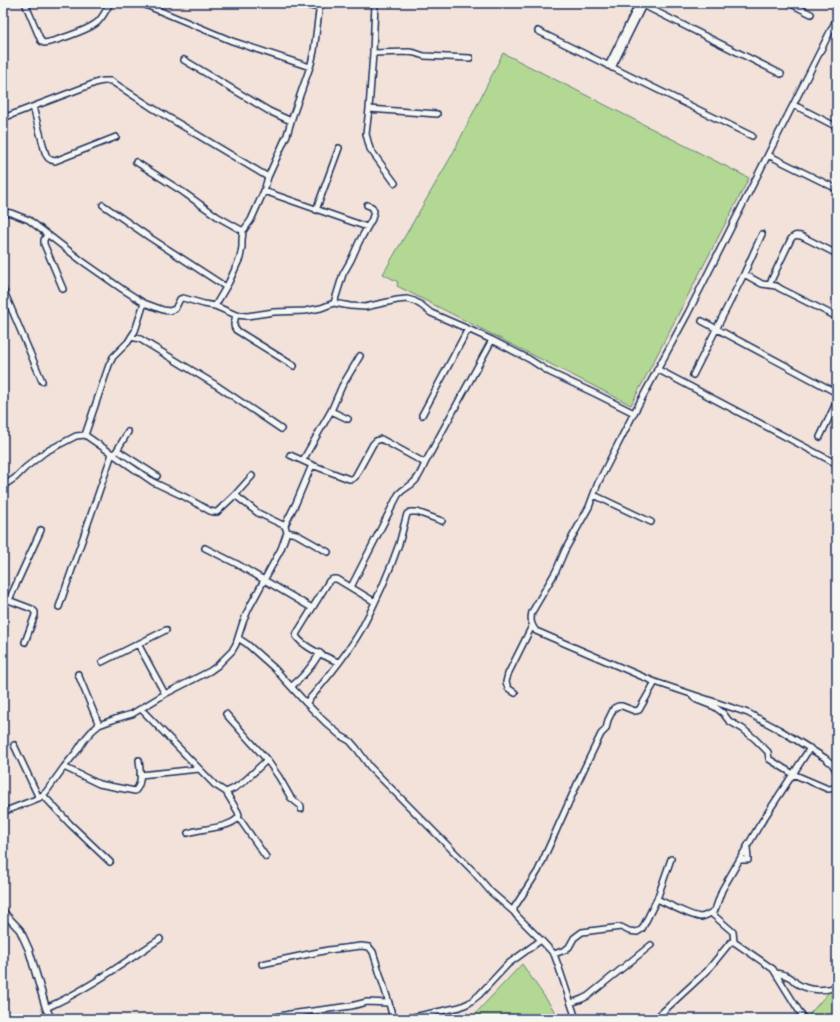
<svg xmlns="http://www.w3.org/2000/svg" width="840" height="1022" viewBox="0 0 840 1022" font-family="'Gochi Hand',sans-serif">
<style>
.green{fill:#b2d894;stroke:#668479}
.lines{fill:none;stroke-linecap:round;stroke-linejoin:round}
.minor-casing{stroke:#1b2f5e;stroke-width:8}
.tertiary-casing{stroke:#1b2f5e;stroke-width:9}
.minor{stroke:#f6f6f2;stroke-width:5}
.tertiary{stroke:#f6f6f2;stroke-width:6}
</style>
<rect width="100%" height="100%" fill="#f2e2d9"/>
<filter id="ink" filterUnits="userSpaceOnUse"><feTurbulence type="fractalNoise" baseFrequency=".025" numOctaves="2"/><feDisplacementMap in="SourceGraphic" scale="8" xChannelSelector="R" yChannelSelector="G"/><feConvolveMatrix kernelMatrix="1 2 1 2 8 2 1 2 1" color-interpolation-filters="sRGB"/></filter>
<g filter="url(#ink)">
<!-- green -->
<path class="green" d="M503 53 749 178 631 405 397 286 398 282 383 274 452 155Z
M522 964 560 1019H476V1013Z
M837 983V1019H805Z"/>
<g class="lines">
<!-- minor casing -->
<g class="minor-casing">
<path id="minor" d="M25 3 41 41 44 43C54 42 87 30 95 24 102 20 106 10 110 3
M141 3 232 41 310 67
M296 3 320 8
M320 3 314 51 311 64 292 118 287 135 268 177 264 191 367 227
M375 3 373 53 369 109 366 134 370 149 395 183
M484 3H489
M639 3 781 74
M789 3 811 14
M837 18 688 313 634 413 598 483 589 507 565 550 556 571 532 612C530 620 531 625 536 631L655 682 748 713 780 730 825 758 832 764 837 772
M538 31 752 136
M373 53 409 52 415 53 424 56 470 58
M184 60 269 111 291 121
M608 66 639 3
M612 68 644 3
M793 105 798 107 837 127
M33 107 45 152C47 158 49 160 55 161L116 137
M369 109 437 114
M3 118 98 82 104 81H111L151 107 268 177
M768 155 837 189
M136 162 183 192 218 217 243 231 251 220 264 191
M103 205 149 237 226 287
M316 210 339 148
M3 212 11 213 29 220 82 261 122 289 144 303 163 310 169 311 175 309 180 299 183 298 204 304 215 306 236 315 247 316 274 312 305 311 321 308 334 303 350 306 365 307 397 300 407 299 414 301 421 305 431 313 468 329 492 340 529 359 549 372 596 394 634 413
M47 234 44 240V244L63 289
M762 234 744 274 762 284 776 286 781 289 837 317
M769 285 791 239C794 235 796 235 801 236L837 254
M3 289 42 381
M334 303 343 274 351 260 359 242 372 219 374 211 372 207 367 205
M215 306 229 282 240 258 242 247V240L243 231
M236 315C235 321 232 325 236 330L294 366
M702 321 837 393
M131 337 140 339 216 385 281 429
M657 369 837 464
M693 375 744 274
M331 411 348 419
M422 415 468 329
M85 435 109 365 113 357 128 342 135 331 144 303
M820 437 837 401
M117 450 157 476
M290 455 312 465 349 479H352L355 477 373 444 376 441 381 439 425 463
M303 460 331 411 342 386 360 356
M3 486 15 478 25 468 45 452 76 436 85 435 153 482 185 497 210 511 214 512H217L235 495 258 513 285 526
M235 495 252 476
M594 495 651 522
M287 532 296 534 328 552
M205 548 237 564 312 608
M351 587 398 495C402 489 408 488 413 483 419 478 422 470 425 463L492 340
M3 598 32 609 35 612V615L25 642
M9 600 41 530
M59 607 112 454 116 452 128 432
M238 638 247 644 274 668 306 703 325 722 341 736 350 741 357 749 370 767 473 871 491 892 514 912
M138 644 165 694
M102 662 166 630
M338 662C326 657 303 647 296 636L297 633 329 581 333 579H337L375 602
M78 674 99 725
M292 686C303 677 312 666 320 653
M515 693 508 688 506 682 508 674 532 626
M693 697 697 700 715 707 723 713 729 721 743 729 755 739 768 752 769 759 793 774 828 789 837 788
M306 703C326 680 346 656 361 630 376 602 389 573 399 544 402 534 404 524 407 514L410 512H417L442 521
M141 709 215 785 226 792 238 812 239 815 238 818C228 829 201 828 188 833
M226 714 267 760 279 777 291 798 301 806V809
M14 745 39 798
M64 767 99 784 135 791C143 783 140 770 139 760
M140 775 199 769
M226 792C243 786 254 771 267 760
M43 795 70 824 110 862
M3 812 39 798 46 792 64 767 77 751 85 739 92 731 99 725 118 718 132 714 165 694 210 671 217 666 232 651 236 644 243 622 249 608 281 549 287 532 285 526 286 523 296 503 312 465
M238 818 241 821 266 857
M740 860H748L747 847
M657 899C666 903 692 917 701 917 706 916 711 913 715 910L722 890 759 826 810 748
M711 913 733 932 734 942
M541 940 517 916 514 912V908L538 871 583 771 601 734 606 729 608 720 614 708 618 706H622L635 711 639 710 655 682
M554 954 565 950 569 947 574 938 582 932 621 927 629 931 637 932 642 929 657 899 671 859
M262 964 328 950 361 946 369 947 373 952 389 1003 393 1019
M776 973C781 974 787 975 791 978 792 979 796 983 796 983 808 991 824 991 837 987
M571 1003 582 999 588 996 651 945
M46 1008C87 990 123 963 160 939
M266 1019 290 1014 351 1006 367 1002 389 1003
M404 1019 460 1007 469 1003 479 995 508 964 541 940 554 954 558 965 576 1019
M655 1019 707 971 729 944 731 942H734L773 969 804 1019"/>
</g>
<!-- tertiary casing -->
<g class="tertiary-casing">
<path id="tertiary" d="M3 912 20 930 29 950 46 1008 51 1019"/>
</g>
<!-- minor -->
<use href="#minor" class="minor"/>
<!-- tertiary -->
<use href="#tertiary" class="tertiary"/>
</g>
</g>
<!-- margin -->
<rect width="840" height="1022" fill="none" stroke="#f6f6f2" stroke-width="16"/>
<rect x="8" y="8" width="824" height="1006" fill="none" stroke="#1b2f5e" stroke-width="1.5" filter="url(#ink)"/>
</svg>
